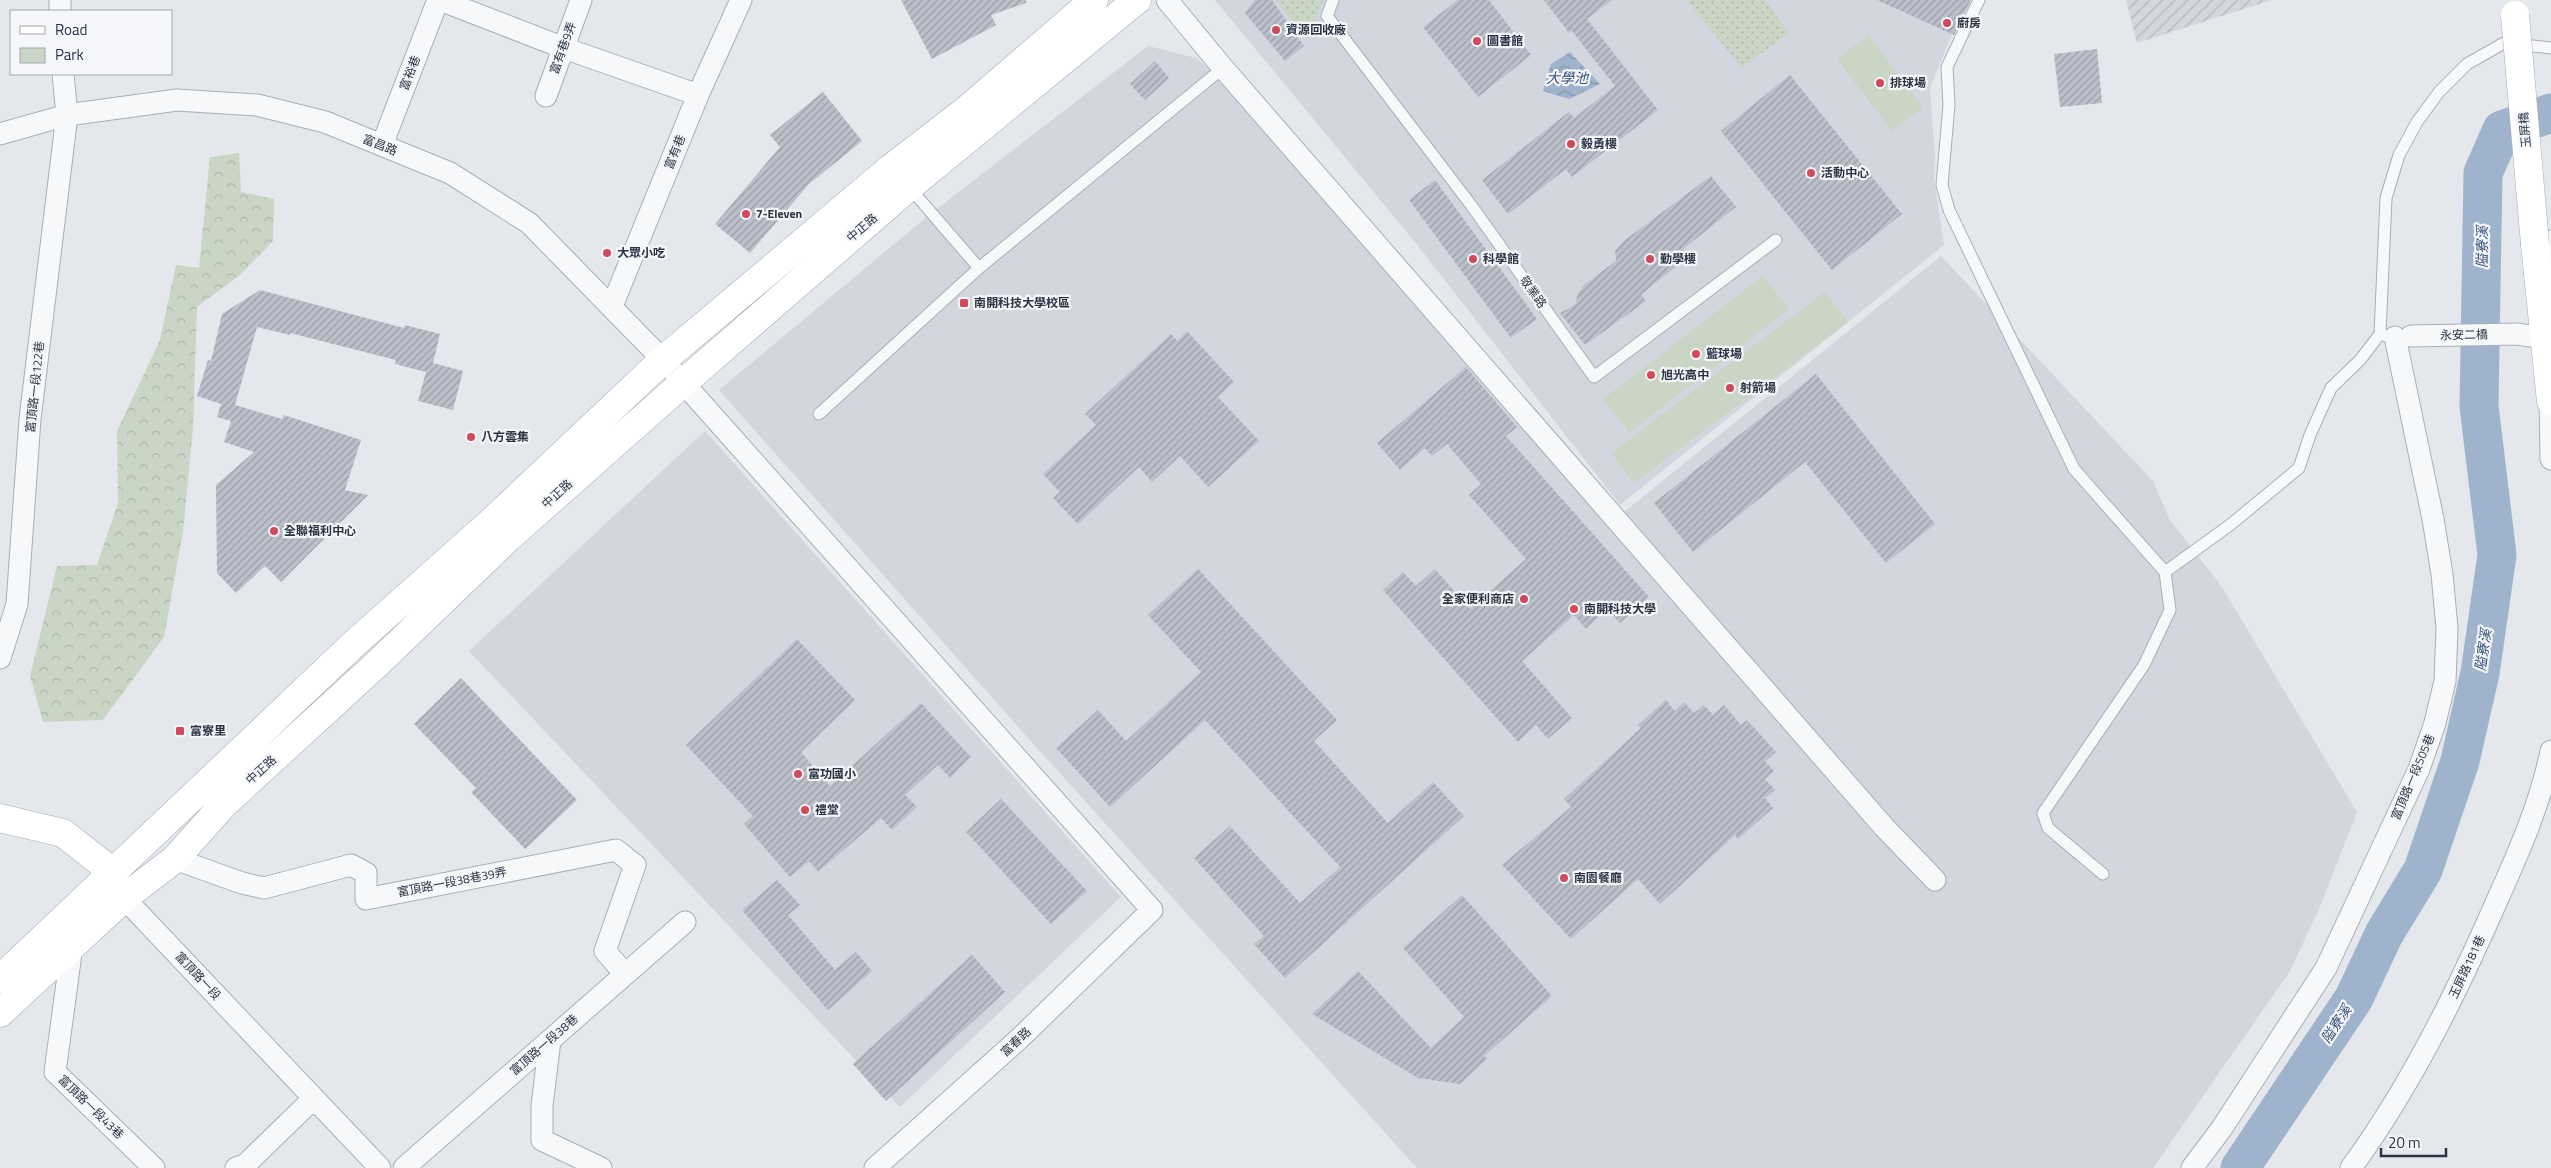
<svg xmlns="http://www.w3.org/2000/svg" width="2551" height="1168" viewBox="0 0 2551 1168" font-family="'Titillium Web','Noto Sans TC',sans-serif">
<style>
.built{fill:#d2d6de}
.industrial{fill:url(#industrial-furrows)}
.grass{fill:url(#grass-dots)}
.forest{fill:url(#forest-crowns)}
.green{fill:#c9d6c5}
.water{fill:url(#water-waves)}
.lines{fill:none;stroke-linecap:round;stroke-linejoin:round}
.river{stroke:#9fb4cc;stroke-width:39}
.building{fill:url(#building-hatch)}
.lane-casing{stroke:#a9aeb7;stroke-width:13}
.street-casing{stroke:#a9aeb7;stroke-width:23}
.secondary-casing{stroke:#a9aeb7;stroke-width:29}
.primary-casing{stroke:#a3abb8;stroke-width:29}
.lane{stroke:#f7f8fa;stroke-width:11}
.street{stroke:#f7f8fa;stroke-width:21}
.secondary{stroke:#fff;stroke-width:28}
.primary{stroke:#fff;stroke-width:28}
.secondary-bridge-casing{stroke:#a9aeb7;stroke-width:29;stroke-linecap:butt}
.secondary-bridge{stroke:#fff;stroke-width:28}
.poi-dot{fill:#d1495b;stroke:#f4f6f9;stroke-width:2}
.labels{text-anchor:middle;stroke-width:4.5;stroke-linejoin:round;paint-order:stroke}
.poi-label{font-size:12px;font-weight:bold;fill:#2b3445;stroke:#f4f6f9;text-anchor:start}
.street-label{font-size:12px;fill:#2b3445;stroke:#f4f6f9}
.water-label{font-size:14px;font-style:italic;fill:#34527a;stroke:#f4f6f9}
</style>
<defs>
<pattern id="industrial-furrows" width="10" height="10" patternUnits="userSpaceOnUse" patternTransform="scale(1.25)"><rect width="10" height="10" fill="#d2d6de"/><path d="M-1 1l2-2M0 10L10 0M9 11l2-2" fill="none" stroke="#b4b8c0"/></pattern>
<pattern id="grass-dots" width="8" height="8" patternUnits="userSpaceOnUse" patternTransform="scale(1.25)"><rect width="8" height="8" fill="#c9d6c5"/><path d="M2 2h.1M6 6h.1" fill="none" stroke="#adb8ab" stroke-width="1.8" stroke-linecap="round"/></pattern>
<pattern id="forest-crowns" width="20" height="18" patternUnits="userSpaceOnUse" patternTransform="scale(1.25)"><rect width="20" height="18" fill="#c9d6c5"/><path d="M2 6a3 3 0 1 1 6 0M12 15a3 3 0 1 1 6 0" fill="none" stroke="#adb8ab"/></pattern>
<pattern id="water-waves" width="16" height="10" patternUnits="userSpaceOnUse" patternTransform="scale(1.25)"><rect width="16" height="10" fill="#9fb4cc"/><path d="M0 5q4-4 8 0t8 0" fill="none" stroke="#8293a7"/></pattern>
<pattern id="building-hatch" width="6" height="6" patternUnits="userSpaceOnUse" patternTransform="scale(1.25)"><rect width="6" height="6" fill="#bbc0ca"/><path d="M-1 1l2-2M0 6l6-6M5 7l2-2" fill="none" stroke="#989da6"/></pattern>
</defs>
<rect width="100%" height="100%" fill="#e4e7ec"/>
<!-- built -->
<path class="built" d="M1215 0H1966L1930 88 1935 157 1934 178 1944 245 1620 505 1415 242Z
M1148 46 1196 58 1279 127 1608 525 1941 256 2153 481 2170 520 2222 587 2357 812 2319 909 2290 971 2153 1168H1417L1029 739 719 390 929 215Z
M705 431 1121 897 900 1107 469 651Z"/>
<!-- industrial -->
<path class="industrial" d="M2126 0H2272L2137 43Z"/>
<!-- grass -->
<path class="grass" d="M1276 0H1324L1314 23 1300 33Z
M1686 0H1764L1789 33 1742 68Z"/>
<!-- forest -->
<path class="forest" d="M239 153 241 192 274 199 273 241 241 274 197 307 193 427 183 532 164 637 103 720 43 722 30 676 57 566 97 565 118 503 117 431 160 340 176 265 199 268 210 157Z"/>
<!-- green -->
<path class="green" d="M1868 35 1923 107 1892 131 1837 59Z
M1763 276 1789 309 1629 433 1603 399Z
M1825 292 1848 322 1634 483 1611 453Z"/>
<!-- water -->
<path class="water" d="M1570 52 1600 84 1569 99 1543 91 1551 64Z"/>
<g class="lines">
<!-- river -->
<path class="river" d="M2240 1168 2354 998 2384 934 2423 870 2460 761 2480 673 2497 555 2479 406 2483 173 2502 130 2551 113"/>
</g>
<!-- building -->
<path class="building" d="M901 0H1026V3L991 15 996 25 932 59Z
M1255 0H1272L1304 46 1285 61 1245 13Z
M1458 0H1489L1531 55 1478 97 1423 27Z
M1544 0H1612L1587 19 1658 110 1572 177 1566 169 1508 214 1482 180 1569 112 1574 118 1615 86 1572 31 1569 33Z
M1877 0H1971L1954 35Z
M2097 49 2102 103 2060 107 2054 54Z
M1155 61 1169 78 1145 100 1130 84Z
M1790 75 1902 214 1832 270 1721 131Z
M823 92 862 141 809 184 750 253 715 224 780 147 770 135Z
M1711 176 1736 207 1683 249 1687 257 1641 295 1646 301 1585 345 1560 313 1576 304 1577 295 1584 285 1616 261 1615 251 1625 240Z
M1435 180 1537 319 1511 338 1409 200Z
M260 290 404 328 405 325 440 334 433 363 463 371 453 410 418 401 426 372 395 364 396 360 290 333V335L257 327 235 405 282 419 284 415 361 440 345 490 368 495 281 582 265 566 236 593 217 573 216 485 254 452 224 442 231 421 217 417 221 404 197 396 208 360 211 361 222 314Z
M1187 331 1234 382 1218 397 1259 441 1208 487 1180 456 1152 482 1139 467 1078 524 1053 498 1060 492 1043 474 1096 425 1085 414 1171 334 1177 341Z
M1466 367 1517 427 1506 436 1649 597 1620 623 1607 609 1586 629 1574 615 1522 661 1572 718 1548 739 1536 725 1518 742 1383 590 1403 572 1416 586 1435 569 1470 609 1526 559 1469 495 1481 484 1447 444 1432 456 1425 448 1400 470 1377 443Z
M1816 374 1935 524 1886 563 1805 462 1693 552 1654 503Z
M1198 569 1337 720 1314 741 1388 823 1433 782 1464 816 1285 978 1254 944 1264 936 1194 858 1230 826 1300 903 1340 867 1205 720 1110 807 1056 748 1098 710 1126 741 1201 672 1148 615Z
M797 639 855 700 801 752 830 786 921 703 971 757 950 778 938 765 905 795 917 807 892 830 881 818 818 872 809 861 790 877 744 824 753 816 686 745Z
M461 678 577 800 525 849 471 792 476 788 414 724Z
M1666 700 1675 711 1684 702 1694 713 1704 705 1713 715 1724 705 1741 725 1747 720 1776 752 1765 761 1774 771 1765 779 1775 790 1765 798 1773 808 1738 839 1735 835 1660 904 1638 879 1571 939 1502 865 1571 807 1564 799 1641 728 1638 725Z
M1001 799 1087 891 1051 924 966 832Z
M777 880 800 905 788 915 835 970 856 952 872 971 828 1010 742 910Z
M1462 895 1552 996 1484 1056 1487 1059 1460 1084 1418 1078 1312 1014 1358 971 1431 1048 1464 1017 1403 948Z
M972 955 1005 992 886 1101 853 1064Z"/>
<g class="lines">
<!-- lane casing -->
<g class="lane-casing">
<path id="lane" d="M1333 0 1327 16 1471 205 1594 377 1776 240
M1979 0 1947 67 1949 105 1942 185 1949 210 2074 469 2165 572 2170 610 2144 665 2043 813 2048 828 2103 874
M909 187 979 268
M2380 334 2386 198 2399 155 2417 122 2439 92 2467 64 2504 43 2551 48
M819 414 979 268 1223 68
M2165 572 2230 525 2299 468 2310 435 2331 388 2360 360 2380 334 2387 336"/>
</g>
<!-- street casing -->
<g class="street-casing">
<path id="street" d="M440 0 564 48 698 95
M1167 0 1223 68 1884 827 1935 880
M60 11V0
M546 96 581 0
M0 134 67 115 177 100 257 105 325 122 450 173 529 223 663 360 1152 910 1020 1038 875 1168
M382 145 438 0
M2539 269 2551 241
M612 306 698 95 741 0
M2411 336 2517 334 2545 338
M2550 398 2551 459
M0 658 17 604 30 419 67 115 63 74
M175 859 242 883 264 888 351 865 366 873V899L616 850 635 865 605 951 625 974
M119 884 124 898 380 1168
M72 946 55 1072 154 1168
M550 1040 542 1106V1140L601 1168
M236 1168 245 1165 314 1098
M404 1168 685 922
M2192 1168 2222 1128 2326 968 2419 769 2435 723 2445 681 2447 628 2442 574 2433 519 2395 337
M2351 1168C2410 1087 2455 996 2495 905 2518 854 2540 805 2551 751"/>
</g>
<!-- secondary casing -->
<g class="secondary-casing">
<path id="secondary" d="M2535 244 2551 401
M0 818 63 833 114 873"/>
</g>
<!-- primary casing -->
<g class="primary-casing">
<path id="primary" d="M0 979 356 642 490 523 663 360 891 168 965 111 1094 0
M0 1013 124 898 175 859 224 804 379 662 507 539 683 383 909 187 1137 0"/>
</g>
<!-- lane -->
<use href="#lane" class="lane"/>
<!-- street -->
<use href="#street" class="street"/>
<!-- secondary -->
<use href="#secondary" class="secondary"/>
<!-- primary -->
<use href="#primary" class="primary"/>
<!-- secondary-bridge casing -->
<g class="secondary-bridge-casing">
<path id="secondary-bridge" d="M2515 15 2535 244"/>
</g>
<!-- secondary-bridge -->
<use href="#secondary-bridge" class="secondary-bridge"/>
</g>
<!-- markers -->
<g class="poi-dot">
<circle cx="1947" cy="23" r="5"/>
<circle cx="1276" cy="30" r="5"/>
<circle cx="1477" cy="41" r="5"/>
<circle cx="1880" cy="83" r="5"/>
<circle cx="1571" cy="144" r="5"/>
<circle cx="1811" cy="173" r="5"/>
<circle cx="746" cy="214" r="5"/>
<circle cx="607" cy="253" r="5"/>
<circle cx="1473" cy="259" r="5"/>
<circle cx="1650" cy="259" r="5"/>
<rect x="959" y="298" width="10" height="10" rx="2.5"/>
<circle cx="1696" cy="354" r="5"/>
<circle cx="1651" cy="375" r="5"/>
<circle cx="1730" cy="388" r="5"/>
<circle cx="471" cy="437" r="5"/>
<circle cx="274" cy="531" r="5"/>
<circle cx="1524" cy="599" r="5"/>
<circle cx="1574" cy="609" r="5"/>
<rect x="175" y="726" width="10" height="10" rx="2.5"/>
<circle cx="798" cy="774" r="5"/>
<circle cx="805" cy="810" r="5"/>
<circle cx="1564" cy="878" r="5"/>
</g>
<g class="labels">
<!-- poi labels -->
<g class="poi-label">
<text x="1957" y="27">廚房</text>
<text x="1286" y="34">資源回收廠</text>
<text x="1487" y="45">圖書館</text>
<text x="1890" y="87">排球場</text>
<text x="1581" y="148">毅勇樓</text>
<text x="1821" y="177">活動中心</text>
<text x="756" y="218">7-Eleven</text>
<text x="617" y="257">大眾小吃</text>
<text x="1483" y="263">科學館</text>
<text x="1660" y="263">勤學樓</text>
<text x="974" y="307">南開科技大學校區</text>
<text x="1706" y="358">籃球場</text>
<text x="1661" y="379">旭光高中</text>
<text x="1740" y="392">射箭場</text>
<text x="481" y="441">八方雲集</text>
<text x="284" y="535">全聯福利中心</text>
<text x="1514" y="603" text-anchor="end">全家便利商店</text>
<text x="1584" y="613">南開科技大學</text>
<text x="190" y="735">富寮里</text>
<text x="808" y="778">富功國小</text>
<text x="815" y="814">禮堂</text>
<text x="1574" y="882">南園餐廳</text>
</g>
<!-- street labels -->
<g class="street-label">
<text transform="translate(563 48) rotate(-70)" y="4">富有巷9弄</text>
<text transform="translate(410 73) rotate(-69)" y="4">富裕巷</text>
<text transform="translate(2525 130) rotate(-95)" y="4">玉屏橋</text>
<text transform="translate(380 145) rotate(22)" y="4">富昌路</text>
<text transform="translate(675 152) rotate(-68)" y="4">富有巷</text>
<text transform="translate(862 228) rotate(-41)" y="4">中正路</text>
<text transform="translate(1533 292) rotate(54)" y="4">敬業路</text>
<text transform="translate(2464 335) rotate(-1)" y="4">永安二橋</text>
<text transform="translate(35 387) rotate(-84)" y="4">富頂路一段122巷</text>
<text transform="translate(557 494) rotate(-42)" y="4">中正路</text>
<text transform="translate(261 770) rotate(-42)" y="4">中正路</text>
<text transform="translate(2413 777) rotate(-67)" y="4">富頂路一段505巷</text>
<text transform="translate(452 882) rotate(-11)" y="4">富頂路一段38巷39弄</text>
<text transform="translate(2467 967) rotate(-65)" y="4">玉屏路181巷</text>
<text transform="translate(198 976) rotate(47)" y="4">富頂路一段</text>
<text transform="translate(1016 1042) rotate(-43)" y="4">富春路</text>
<text transform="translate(544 1045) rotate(-41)" y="4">富頂路一段38巷</text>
<text transform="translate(91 1107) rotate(44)" y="4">富頂路一段43巷</text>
</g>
<!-- water labels -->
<g class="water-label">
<text x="1567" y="83">大學池</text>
<text transform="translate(2482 247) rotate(-89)" y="5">隘寮溪</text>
<text transform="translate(2483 650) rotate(-81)" y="5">隘寮溪</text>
<text transform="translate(2336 1024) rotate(-56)" y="5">隘寮溪</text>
</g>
</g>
<!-- legend -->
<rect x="10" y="10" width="162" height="65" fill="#f4f6f9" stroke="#a4a8b1"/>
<rect x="20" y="26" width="25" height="8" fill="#ffffff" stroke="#a4a8b1"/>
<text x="55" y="35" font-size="15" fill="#2b3445">Road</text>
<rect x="20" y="48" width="25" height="15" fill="#c9d6c5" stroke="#a4a8b1"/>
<text x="55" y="60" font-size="15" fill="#2b3445">Park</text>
<!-- scale -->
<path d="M2381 1148v8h65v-8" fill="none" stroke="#2b3445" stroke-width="2.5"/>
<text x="2388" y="1148" font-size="15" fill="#2b3445" stroke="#f4f6f9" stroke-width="4" paint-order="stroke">20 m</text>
</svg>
